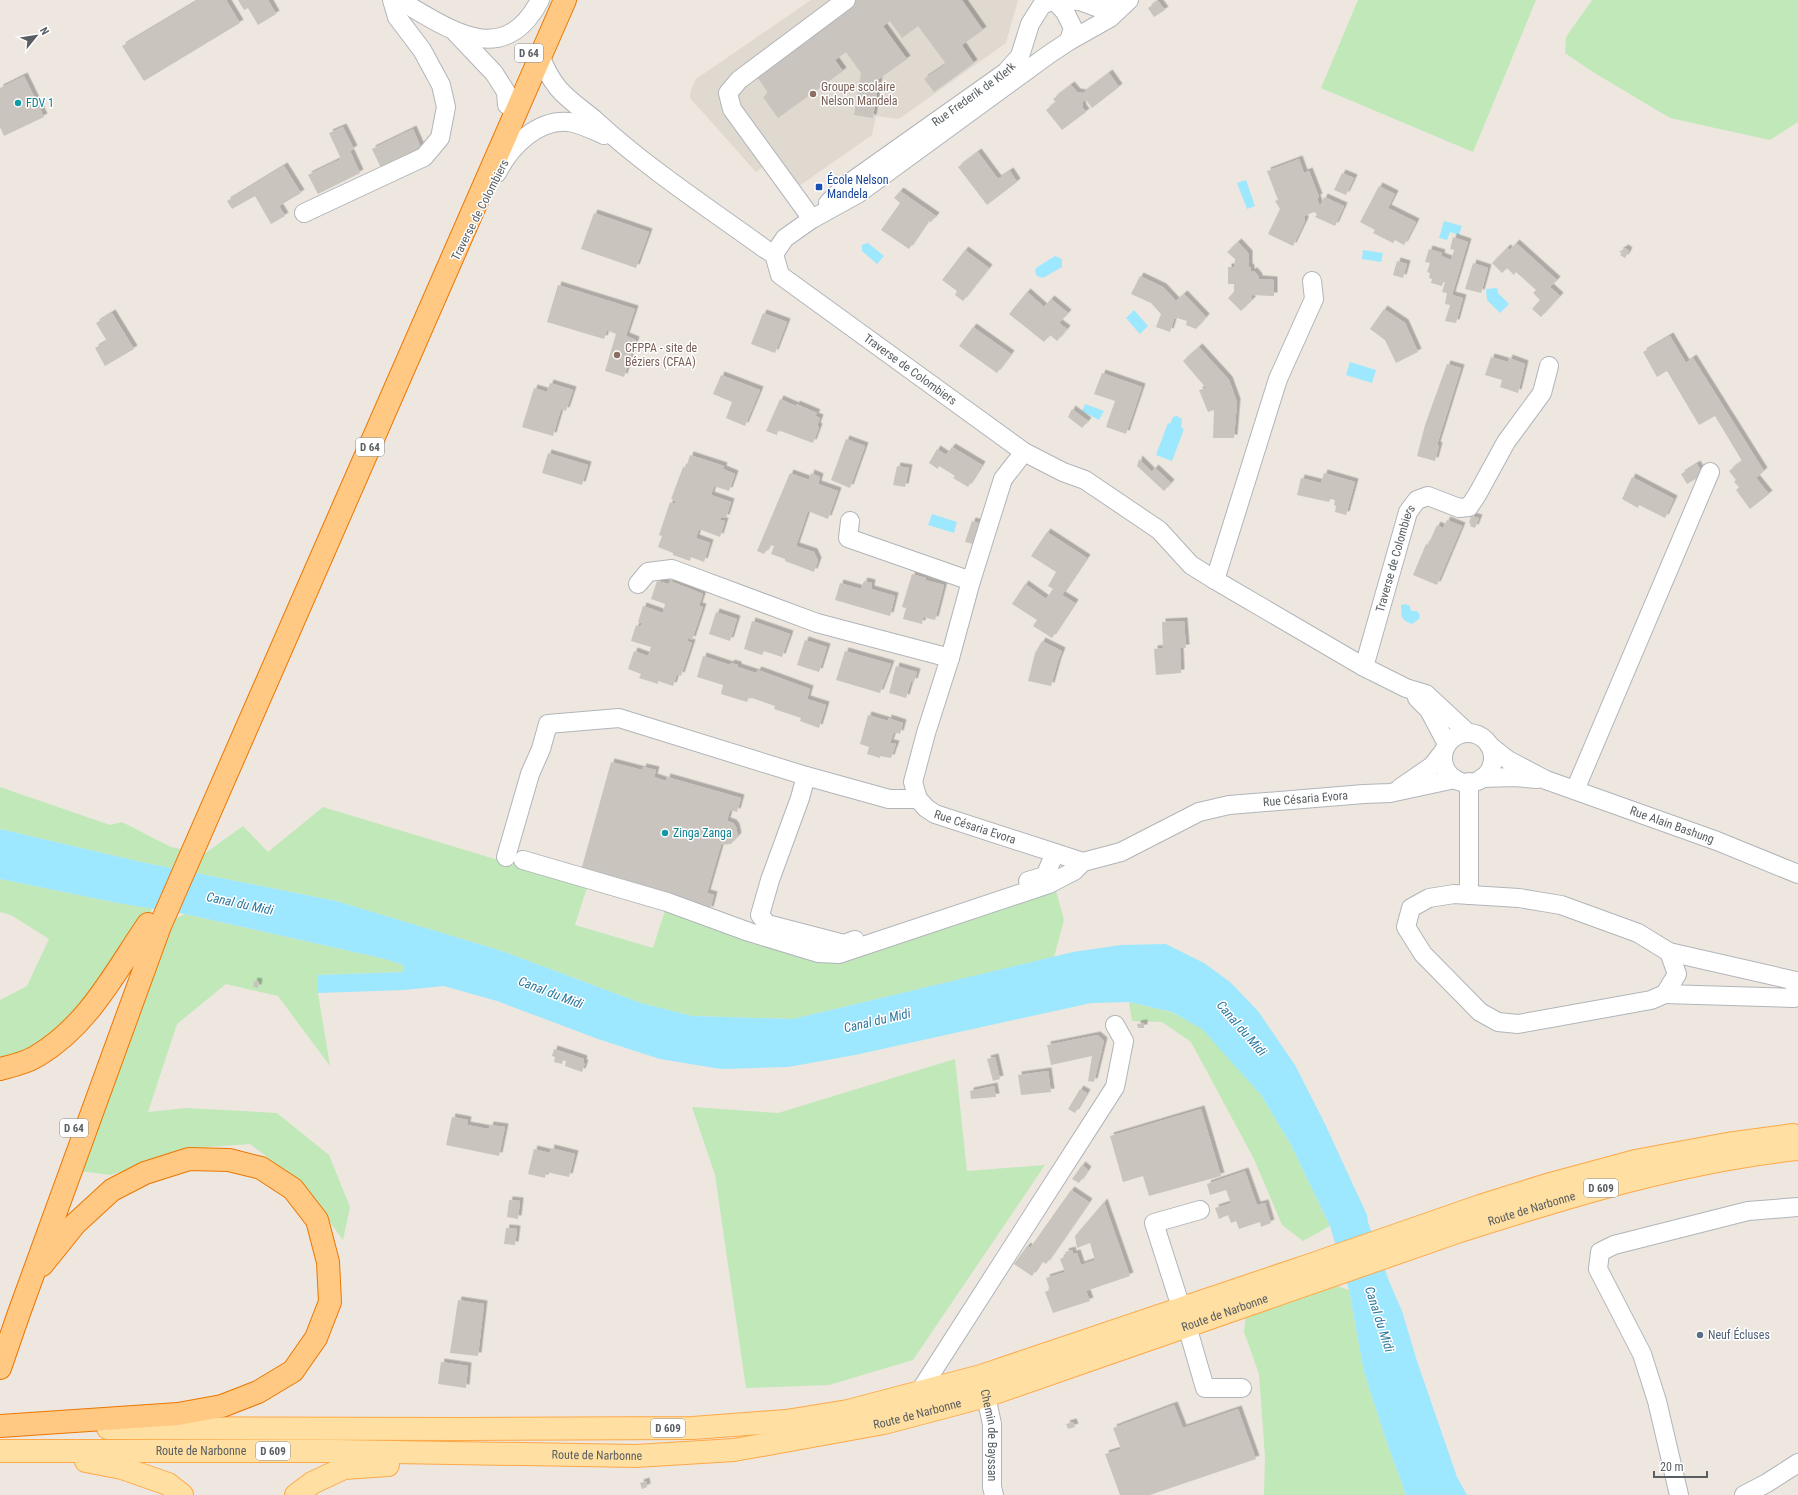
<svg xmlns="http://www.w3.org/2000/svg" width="1798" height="1495" viewBox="0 0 1798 1495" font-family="'Roboto Condensed',sans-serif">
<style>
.education{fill:#dfd9d0}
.green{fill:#c1e8b9}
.water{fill:#9de7ff}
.building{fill:#cac4be;filter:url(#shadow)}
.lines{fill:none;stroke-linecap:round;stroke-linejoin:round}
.minor-casing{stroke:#b1b5b9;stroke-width:20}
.major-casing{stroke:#fea847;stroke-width:24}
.highway-casing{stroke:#ec7600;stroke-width:24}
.minor{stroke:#fff;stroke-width:18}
.major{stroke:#ffdfa2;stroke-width:22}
.highway{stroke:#ffc984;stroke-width:22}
.education-dot{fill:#8d6e63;stroke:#fff;stroke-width:1.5}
.culture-dot{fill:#0f9aa8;stroke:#fff;stroke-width:1.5}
.transit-dot{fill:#1a4fb4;stroke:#fff;stroke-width:1.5}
.service-dot{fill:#5c6f8a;stroke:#fff;stroke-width:1.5}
.labels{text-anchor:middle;stroke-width:3;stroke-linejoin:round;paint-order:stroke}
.shield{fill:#fff;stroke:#8a8e91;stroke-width:1}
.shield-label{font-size:11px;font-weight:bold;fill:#585e62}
.education-label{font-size:12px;fill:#785e54;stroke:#fff;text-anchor:start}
.street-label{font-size:12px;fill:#585e62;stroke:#fff}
.culture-label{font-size:12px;fill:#0d838f;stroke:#fff;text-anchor:start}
.transit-label{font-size:12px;fill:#164399;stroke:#fff;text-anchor:start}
.service-label{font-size:12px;fill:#4e5e75;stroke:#fff;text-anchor:start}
.water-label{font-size:13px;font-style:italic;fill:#2d799e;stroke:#fff}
</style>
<defs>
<filter id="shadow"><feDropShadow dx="3.5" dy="-3.5" stdDeviation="0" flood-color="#0004"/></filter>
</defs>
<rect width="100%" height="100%" fill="#ede7df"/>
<!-- education -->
<path class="education" d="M811 0H1018L1006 43 899 119 876 116 872 135 799 186 778 156 756 172 690 98 691 90 696 79Z"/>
<!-- green -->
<path class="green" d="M1358 0H1536L1473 152 1321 88Z
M1592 0H1798V122L1770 140 1670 118 1593 72 1565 53 1566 37Z
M0 787 110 825 122 822 171 847 204 854 243 826 268 852 323 807 508 863 588 884 575 925 653 948 666 907 830 962 1055 887 1064 920 1054 957 793 1019 692 1016 641 1003 502 951 336 901 141 862 0 829Z
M0 879 118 903 152 908 148 924 93 1006 0 1069V1000L27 986 49 939 11 915 0 912Z
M185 914 385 959 403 965V972L318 975V993L330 1066 278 996 226 984 177 1024 148 1112 186 1108 277 1113 329 1155 350 1207 343 1240 302 1184 250 1144 182 1149 111 1175 78 1171 160 926Z
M1129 1002 1171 1012 1202 1028 1228 1057 1261 1095 1290 1143 1330 1226 1303 1241 1282 1225 1254 1159 1191 1042 1162 1022 1132 1021Z
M955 1059 967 1171 1045 1165 913 1360 829 1385 746 1388 715 1175 692 1107 778 1113Z
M1320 1280 1349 1290 1364 1372 1386 1440 1406 1495H1264L1265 1457 1259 1374 1244 1332 1247 1305Z"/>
<!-- water -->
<path class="water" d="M1246 180 1255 206 1247 209 1237 183Z
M1444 221 1462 226 1459 235 1450 232 1447 240 1439 238Z
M868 243 884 256 877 264 862 251V245Z
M1363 250 1383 253 1381 262 1362 259Z
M1055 256 1062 259V267L1043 278 1037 276 1035 272 1036 268Z
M1497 288 1498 293 1509 304 1500 313 1487 300 1486 289Z
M1134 310 1148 326 1140 334 1126 318Z
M1350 362 1376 370 1372 383 1346 375Z
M1085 404 1104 411 1099 420 1082 411Z
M1177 416 1182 419 1181 428 1184 429 1172 461 1156 455 1168 423 1170 424 1173 417Z
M932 514 957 522 954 533 928 525Z
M1405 604 1410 606 1411 611H1417L1420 615 1419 619 1412 624C1399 619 1402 616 1401 605Z
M0 829 141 862 336 901 502 951 641 1003 692 1016 793 1019 1073 952 1121 945 1166 944 1204 963 1230 982 1258 1011 1295 1065 1325 1124 1367 1215 1368 1222 1389 1281 1402 1311 1417 1361 1457 1477 1467 1495H1406L1386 1440 1364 1372 1349 1290 1330 1226 1290 1143 1261 1095 1202 1029 1172 1012 1129 1002 1091 1003 855 1055 788 1067 721 1069 660 1059 598 1039 497 1001 444 986 404 990 318 993V975L403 972V965L385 959 185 914 118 903 0 879Z"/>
<!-- building -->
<path class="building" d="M199 0H226L240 23 144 81 122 46Z
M238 0H268L276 14 258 25 248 8 244 10Z
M854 0H962L983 30 962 45 974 63 934 92 924 79 946 64 918 26 902 38 890 21 883 26 907 59 879 79 873 118 854 115 861 73 846 52 835 60 843 71 778 118 763 97 768 93 756 75Z
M1158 1 1165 10 1154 17 1148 8Z
M1109 73 1119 87 1092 108 1086 100 1082 102 1083 108 1086 112 1062 130 1046 110 1056 102 1053 99 1071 85 1077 92 1083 93Z
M24 76 44 117 4 136 0 127V88Z
M343 127 354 149 350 151 360 173 318 194 308 175 341 159 329 133Z
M413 129 422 150 382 170 372 149Z
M978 152 998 179 1010 171 1017 182 987 205 958 167Z
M1299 159 1304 173 1309 171 1319 197 1317 198 1319 204 1321 205 1324 197 1344 206 1335 226 1315 217 1317 214 1314 212 1304 216 1305 221 1293 246 1268 234 1280 209 1275 201 1278 200 1267 171Z
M284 166 301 193 279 206 285 216 271 224 255 196 232 209 227 201Z
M1342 173 1354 178 1346 195 1334 190Z
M1379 186 1395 194 1388 208 1416 222 1404 245 1395 240 1393 243 1373 233 1375 230 1360 222Z
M900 191 936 216 931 222 928 221 909 249 881 230 900 203 894 198Z
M594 213 649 232 636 268 581 249Z
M1453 237 1468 242 1452 295 1463 298 1456 323 1445 321 1450 305 1445 304 1447 293 1442 292 1445 282H1443L1442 286 1431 283 1432 279 1429 278 1430 273 1427 272 1430 263 1425 262 1429 249 1442 253 1441 256 1451 260 1454 250 1450 249Z
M1238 242 1249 254V267L1251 268V272L1254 271 1259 277V279L1274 280V296L1252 295V300L1241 311 1228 298 1234 292V284H1228V267H1234L1235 259 1227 252Z
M1516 243 1557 280 1550 287 1560 296 1541 317 1532 309 1540 300 1533 293 1536 290 1516 272 1514 275 1507 268 1502 273 1492 263 1507 248 1510 250Z
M1625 248 1629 251 1625 258 1620 255 1622 253 1619 252Z
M965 250 989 268 963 301 955 295 957 291 942 280Z
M1397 261 1407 264 1403 278 1393 275Z
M1473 263 1488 268 1481 293 1465 289Z
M1140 276 1163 287 1176 301 1184 294 1206 317 1196 329 1186 325 1187 321 1177 318 1174 319 1170 332 1156 327 1161 314 1151 303 1131 294Z
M558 285 635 309 626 336 636 340 624 377 605 371 616 334 607 330 604 339 547 322Z
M1027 292 1044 307 1051 299 1068 313 1059 323 1067 329 1057 341 1050 335 1044 342 1009 314Z
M1384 309 1405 323 1418 352 1396 363 1385 340 1370 329Z
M112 313 134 349 105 366 95 348 107 341 96 323Z
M763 313 787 322 775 353 751 344Z
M973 327 1011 354 997 373 959 346Z
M1670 336 1686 363 1693 358 1764 471 1756 478 1769 494 1750 509 1736 490 1739 487 1734 482 1736 480 1729 471 1742 461 1715 416 1699 425 1667 371 1657 377 1643 352Z
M1199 347 1229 380 1237 402 1234 438H1213L1214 410 1208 412 1199 390 1206 388 1183 361Z
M1491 357 1508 362 1509 358 1525 364 1518 393 1500 387 1502 380 1485 375Z
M1447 364 1461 368 1437 445 1439 446 1435 461 1417 456 1425 425Z
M1102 373 1142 387 1126 434 1106 427 1115 401 1094 394Z
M721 375 760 390 745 426 726 418 732 402 713 394Z
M550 383 573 390 566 411 561 409 553 436 522 427 534 388 547 392Z
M780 399 796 406V404L817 413 815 416 820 418 817 426 819 427 813 443 778 430 777 435 766 431Z
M1072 409 1088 421 1082 428 1068 417Z
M846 439 865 446 850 488 831 480Z
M952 447 982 465 968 487 953 478 955 476 939 466 938 469 929 463 937 449 946 455Z
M548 453 588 465 582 485 542 473Z
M690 455 724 466 723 469 735 474 729 491 714 486 711 495 731 502 726 518 721 517 720 520 725 521 720 537 699 529 696 538 710 543 704 562 691 557 690 561 673 555V553L658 547 662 536 659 535 670 502 675 504 676 501 671 499 683 467 686 468Z
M1139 459 1152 472 1155 468 1171 483 1164 491 1137 466Z
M1697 464 1703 475 1687 484 1681 474Z
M897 466 909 468 905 487 893 485Z
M790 473 809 480 811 473 820 477 818 484 838 491 828 519 808 511 796 546 814 552 818 561 814 572 785 561V559L771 554 774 546 770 545 764 554 757 551Z
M1324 473 1355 482 1346 515 1335 512 1336 506 1334 505 1335 500 1330 499 1329 502 1297 495 1301 478 1321 483Z
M1632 477 1674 499 1665 518 1639 505 1638 508 1622 499Z
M1471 516 1479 518 1475 528 1470 526 1471 524 1469 523Z
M1447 520 1462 526 1437 585 1413 575 1426 544 1428 545 1437 525 1443 528Z
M972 521 979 523 973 544 965 542Z
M1047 532 1087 558 1062 595 1075 603 1052 638 1033 626 1037 620 1012 604 1025 584 1046 599 1053 589 1048 586 1056 572 1031 556Z
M912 574 926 578 925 580 944 585 935 620 923 617 922 624 903 619 906 608 902 607Z
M657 581 669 584 670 581 703 594 699 606 703 607 692 640 688 638 687 641 692 643 681 676 677 674 673 686 658 681V684L639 678 641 674 628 669 634 651 648 656 651 647 631 641 636 625 640 627 642 623 638 622 643 606 663 613 665 604 651 599Z
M864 581 872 583 871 589 895 596 890 616 835 600 840 583 861 589Z
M716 612 737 619 730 641 709 634Z
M752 621 790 634 782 657 764 651 762 655 744 649Z
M1184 621 1186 648H1180L1181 673 1156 675 1154 649 1163 648 1162 622Z
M805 640 827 647 819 672 797 665Z
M1042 641 1062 651 1058 661 1051 686 1028 681 1035 653Z
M845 651 891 664 880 693 836 680Z
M703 656 730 665 731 663 738 665V667L756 673 758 670 810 689 807 699 826 705 819 728 800 721 801 718 774 709 775 706 749 697 747 702 721 694 723 685 697 677Z
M896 666 917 672 914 682 911 681 906 698 889 693Z
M868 715 888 721V718L903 723 900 734 894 732 890 743 896 744 891 758 880 756V758L867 754 869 747 860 744Z
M611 762 642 770 643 767 656 770 654 777 666 781 667 777 741 798 737 812 730 810 727 821 733 823 736 827 738 836 731 844 721 845 707 893 714 895 710 910 580 874Z
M254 981 259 982 258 988 253 987Z
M1144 1023V1028H1138L1137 1024Z
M1097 1035 1104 1041 1094 1082 1088 1081 1092 1056 1051 1065 1047 1045Z
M554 1049 584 1059 583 1063H585L582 1072 565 1066 566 1061 563 1060 562 1064 554 1062 555 1057 552 1056Z
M995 1057 1000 1079 993 1081 987 1059Z
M1048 1071 1051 1092 1021 1095 1018 1075Z
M994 1086 996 1097 971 1099 970 1091Z
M1080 1089 1087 1093 1075 1113 1068 1109Z
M1201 1109 1221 1176 1149 1196 1143 1176 1123 1182 1110 1136Z
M452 1117 468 1120 467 1125 483 1128 489 1129 490 1125 505 1127 499 1156 446 1145Z
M551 1148 575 1154 569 1177 546 1172 545 1178 528 1174 534 1149 550 1153Z
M1082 1165 1088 1170 1079 1183 1072 1179Z
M1245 1171 1257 1205 1265 1203 1271 1223 1261 1227 1260 1222 1239 1229 1236 1221 1231 1223 1228 1215 1219 1219 1215 1208 1231 1203 1226 1190 1210 1195 1207 1184Z
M1071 1190 1089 1202 1046 1264 1042 1261 1032 1276 1014 1264 1027 1246 1030 1248Z
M509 1200 520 1201 518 1219 507 1217Z
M1104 1202 1130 1276 1086 1291 1090 1301 1053 1313 1045 1292 1050 1290 1046 1278 1065 1272 1060 1259 1066 1256 1065 1252 1072 1250 1073 1254 1077 1253 1081 1265 1095 1260 1090 1243 1077 1248 1075 1236Z
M506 1228 517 1229 515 1245 504 1244Z
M458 1300 484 1304 478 1356 450 1353Z
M441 1362 468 1366 466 1388 438 1384Z
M1174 1405 1183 1428 1238 1409 1256 1459 1150 1495H1120L1105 1454 1121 1449 1113 1428Z
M1073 1422 1075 1427 1068 1429 1066 1424Z
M646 1481 647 1487 642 1489 640 1483Z"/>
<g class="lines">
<!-- minor casing -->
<g class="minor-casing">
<g id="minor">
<path d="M399 0C448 28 503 71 540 0"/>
<path d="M1054 0 1065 12 1073 28 1069 41"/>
<path d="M456 33 494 73 506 92 507 105"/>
<path id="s1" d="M541 56C544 67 551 79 558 88 569 101 582 109 595 120 647 168 707 207 765 249L774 254 780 275 1024 452 1063 472 1085 480 1159 530 1191 565 1215 580 1364 667 1406 688 1426 694 1468 733"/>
<path d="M497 173C510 147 537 119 569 122 581 124 593 130 604 135"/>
<path id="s2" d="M828 203 845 186 1006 72 1020 56 1030 24 1042 5 1054 0 1080 1 1099 8 1127 0"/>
<path d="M304 213 424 157 440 138 446 107 441 85 422 50 397 17 392 0"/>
<path d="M812 219 732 109 728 93 739 80 846 0"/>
<path d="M774 254 785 238 812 219 859 193 1048 55 1069 41 1110 18 1129 0"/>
<path id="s3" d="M1024 452 1003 479 971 581 950 658 926 733 913 782 918 799 926 808 935 814 1083 862 1121 852 1199 812 1229 805 1364 794 1390 793 1455 779"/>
<path d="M850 521 848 538 971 581"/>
<path d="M1215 580 1278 379 1314 299 1312 281"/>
<path d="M638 584 648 572 672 569 817 623 950 658"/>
<path id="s4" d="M1364 667 1408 512 1417 500 1428 496 1459 508 1469 507 1477 495 1506 442 1542 393 1549 366"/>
<path d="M1417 698 1429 710 1447 744"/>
<circle cx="1468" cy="758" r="25"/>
<path id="s5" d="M1489 745 1508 760 1546 780 1717 841 1798 874"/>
<path d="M806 776 800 798 770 880 760 915 767 924 844 944 855 940"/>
<path d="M1482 778 1514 777 1537 779"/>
<path d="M1400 788 1432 766 1443 752"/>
<path d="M1575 790 1710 472"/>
<path d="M506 857 530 774 541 749 548 724 619 718 806 776 889 799H918"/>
<path d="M523 860 667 902 749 932 818 953 839 954 1049 884 1074 871 1083 862"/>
<path d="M1028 881 1045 876 1055 853"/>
<path d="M1454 894 1519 898 1561 905 1638 933 1669 952 1677 974 1665 994 1651 1000 1518 1024 1498 1022 1480 1012 1423 954 1406 927 1411 908 1429 898Z"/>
<path d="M1469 895V782"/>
<path d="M1665 994 1794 998 1796 981 1669 952"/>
<path d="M1200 1210 1154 1223 1187 1326 1205 1388H1242"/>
<path id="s6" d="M983 1383 992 1424V1487L994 1495"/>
<path d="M913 1398 918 1394 1115 1087 1124 1041 1115 1025"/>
<path d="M1679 1495 1657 1401 1642 1354 1598 1269 1600 1252 1614 1245 1748 1211 1798 1207"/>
<path d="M1744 1495 1767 1483 1798 1463"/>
</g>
</g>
<!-- major casing -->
<g class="major-casing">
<g id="major">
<path d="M108 1428 463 1429 693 1428 786 1421 848 1411 981 1376 1313 1264 1480 1206 1550 1184 1635 1161 1727 1144 1793 1135"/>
<path id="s7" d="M0 1451H335L636 1456 734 1450 884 1423 986 1396 1460 1231C1570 1196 1683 1161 1798 1149"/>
<path d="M86 1461 122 1468 168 1484 182 1495"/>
<path d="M296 1495 312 1483 344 1468 388 1465"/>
</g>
</g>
<!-- highway casing -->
<g class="highway-casing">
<path id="highway" d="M0 1069C12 1066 26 1063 37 1056 89 1025 115 972 148 924
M0 1368 19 1313 160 926 565 0
M0 1426 178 1414 222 1406 258 1392 293 1371 316 1338 330 1302 328 1262 317 1220 293 1189 261 1168 229 1160 189 1159 145 1173 112 1190 75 1224 42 1265"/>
</g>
<!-- minor -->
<use href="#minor" class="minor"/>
<!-- major -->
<use href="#major" class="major"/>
<!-- highway -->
<use href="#highway" class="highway"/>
</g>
<!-- markers -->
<g class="education-dot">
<circle cx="813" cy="94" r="4"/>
<circle cx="617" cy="355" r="4"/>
</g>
<g class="culture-dot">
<circle cx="18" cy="103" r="4"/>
<circle cx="665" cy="833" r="4"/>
</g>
<rect class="transit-dot" x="815" y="183" width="8" height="8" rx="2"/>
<circle class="service-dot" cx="1700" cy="1335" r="4"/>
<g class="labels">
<!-- shield labels -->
<g class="shield">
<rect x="515" y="44" width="28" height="18" rx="3"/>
<rect x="356" y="438" width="28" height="18" rx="3"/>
<rect x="60" y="1119" width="28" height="18" rx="3"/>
<rect x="1584" y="1179" width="34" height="18" rx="3"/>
<rect x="651" y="1419" width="34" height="18" rx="3"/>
<rect x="256" y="1442" width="34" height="18" rx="3"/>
</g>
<g class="shield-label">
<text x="529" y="57">D 64</text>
<text x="370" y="451">D 64</text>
<text x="74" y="1132">D 64</text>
<text x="1601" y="1192">D 609</text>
<text x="668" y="1432">D 609</text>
<text x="273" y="1455">D 609</text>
</g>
<!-- education labels -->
<g class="education-label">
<text x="821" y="91">Groupe scolaire<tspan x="821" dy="14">Nelson Mandela</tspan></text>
<text x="625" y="352">CFPPA - site de<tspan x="625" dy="14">Béziers (CFAA)</tspan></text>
</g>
<!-- street labels -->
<g class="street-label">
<text dy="4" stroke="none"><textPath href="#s2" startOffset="182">Rue Frederik de Klerk</textPath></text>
<text transform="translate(480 210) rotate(-63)" y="4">Traverse de Colombiers</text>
<text dy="4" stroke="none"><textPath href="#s1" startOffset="492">Traverse de Colombiers</textPath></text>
<text dy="4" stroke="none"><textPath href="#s4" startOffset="113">Traverse de Colombiers</textPath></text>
<text dy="4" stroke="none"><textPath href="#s3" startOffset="781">Rue Césaria Evora</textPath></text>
<text dy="4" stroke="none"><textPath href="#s5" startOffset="201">Rue Alain Bashung</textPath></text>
<text dy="4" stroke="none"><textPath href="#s3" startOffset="433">Rue Césaria Evora</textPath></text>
<text dy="4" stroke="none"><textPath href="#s7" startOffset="1569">Route de Narbonne</textPath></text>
<text dy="4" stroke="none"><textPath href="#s7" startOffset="1245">Route de Narbonne</textPath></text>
<text dy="4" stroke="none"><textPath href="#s7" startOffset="921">Route de Narbonne</textPath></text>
<text dy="4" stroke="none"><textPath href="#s6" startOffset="53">Chemin de Bayssan</textPath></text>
<text dy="4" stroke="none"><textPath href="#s7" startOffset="201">Route de Narbonne</textPath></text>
<text dy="4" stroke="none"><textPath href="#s7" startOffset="597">Route de Narbonne</textPath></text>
</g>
<!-- culture labels -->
<g class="culture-label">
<text x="26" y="107">FDV 1</text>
<text x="673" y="837">Zinga Zanga</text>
</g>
<!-- transit labels -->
<g class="transit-label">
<text x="827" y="184">École Nelson<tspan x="827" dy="14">Mandela</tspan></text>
</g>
<!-- service labels -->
<g class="service-label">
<text x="1708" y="1339">Neuf Écluses</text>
</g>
<!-- water labels -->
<g class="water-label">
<text transform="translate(240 903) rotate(12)" y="5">Canal du Midi</text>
<text transform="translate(551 992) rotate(21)" y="5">Canal du Midi</text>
<text transform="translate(877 1020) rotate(-13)" y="5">Canal du Midi</text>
<text transform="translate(1242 1028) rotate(49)" y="5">Canal du Midi</text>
<text transform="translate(1380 1319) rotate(72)" y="5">Canal du Midi</text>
</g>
</g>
<!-- north arrow -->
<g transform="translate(36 36) rotate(60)" stroke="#ffffff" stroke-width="3" paint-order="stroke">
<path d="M0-3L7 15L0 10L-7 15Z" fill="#585e62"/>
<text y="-6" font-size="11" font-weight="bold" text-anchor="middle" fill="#585e62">N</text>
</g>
<!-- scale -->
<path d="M1654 1471v6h53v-6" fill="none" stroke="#585e62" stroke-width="2"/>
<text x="1660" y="1471" font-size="12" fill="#585e62" stroke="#ffffff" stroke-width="3" paint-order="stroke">20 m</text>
</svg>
